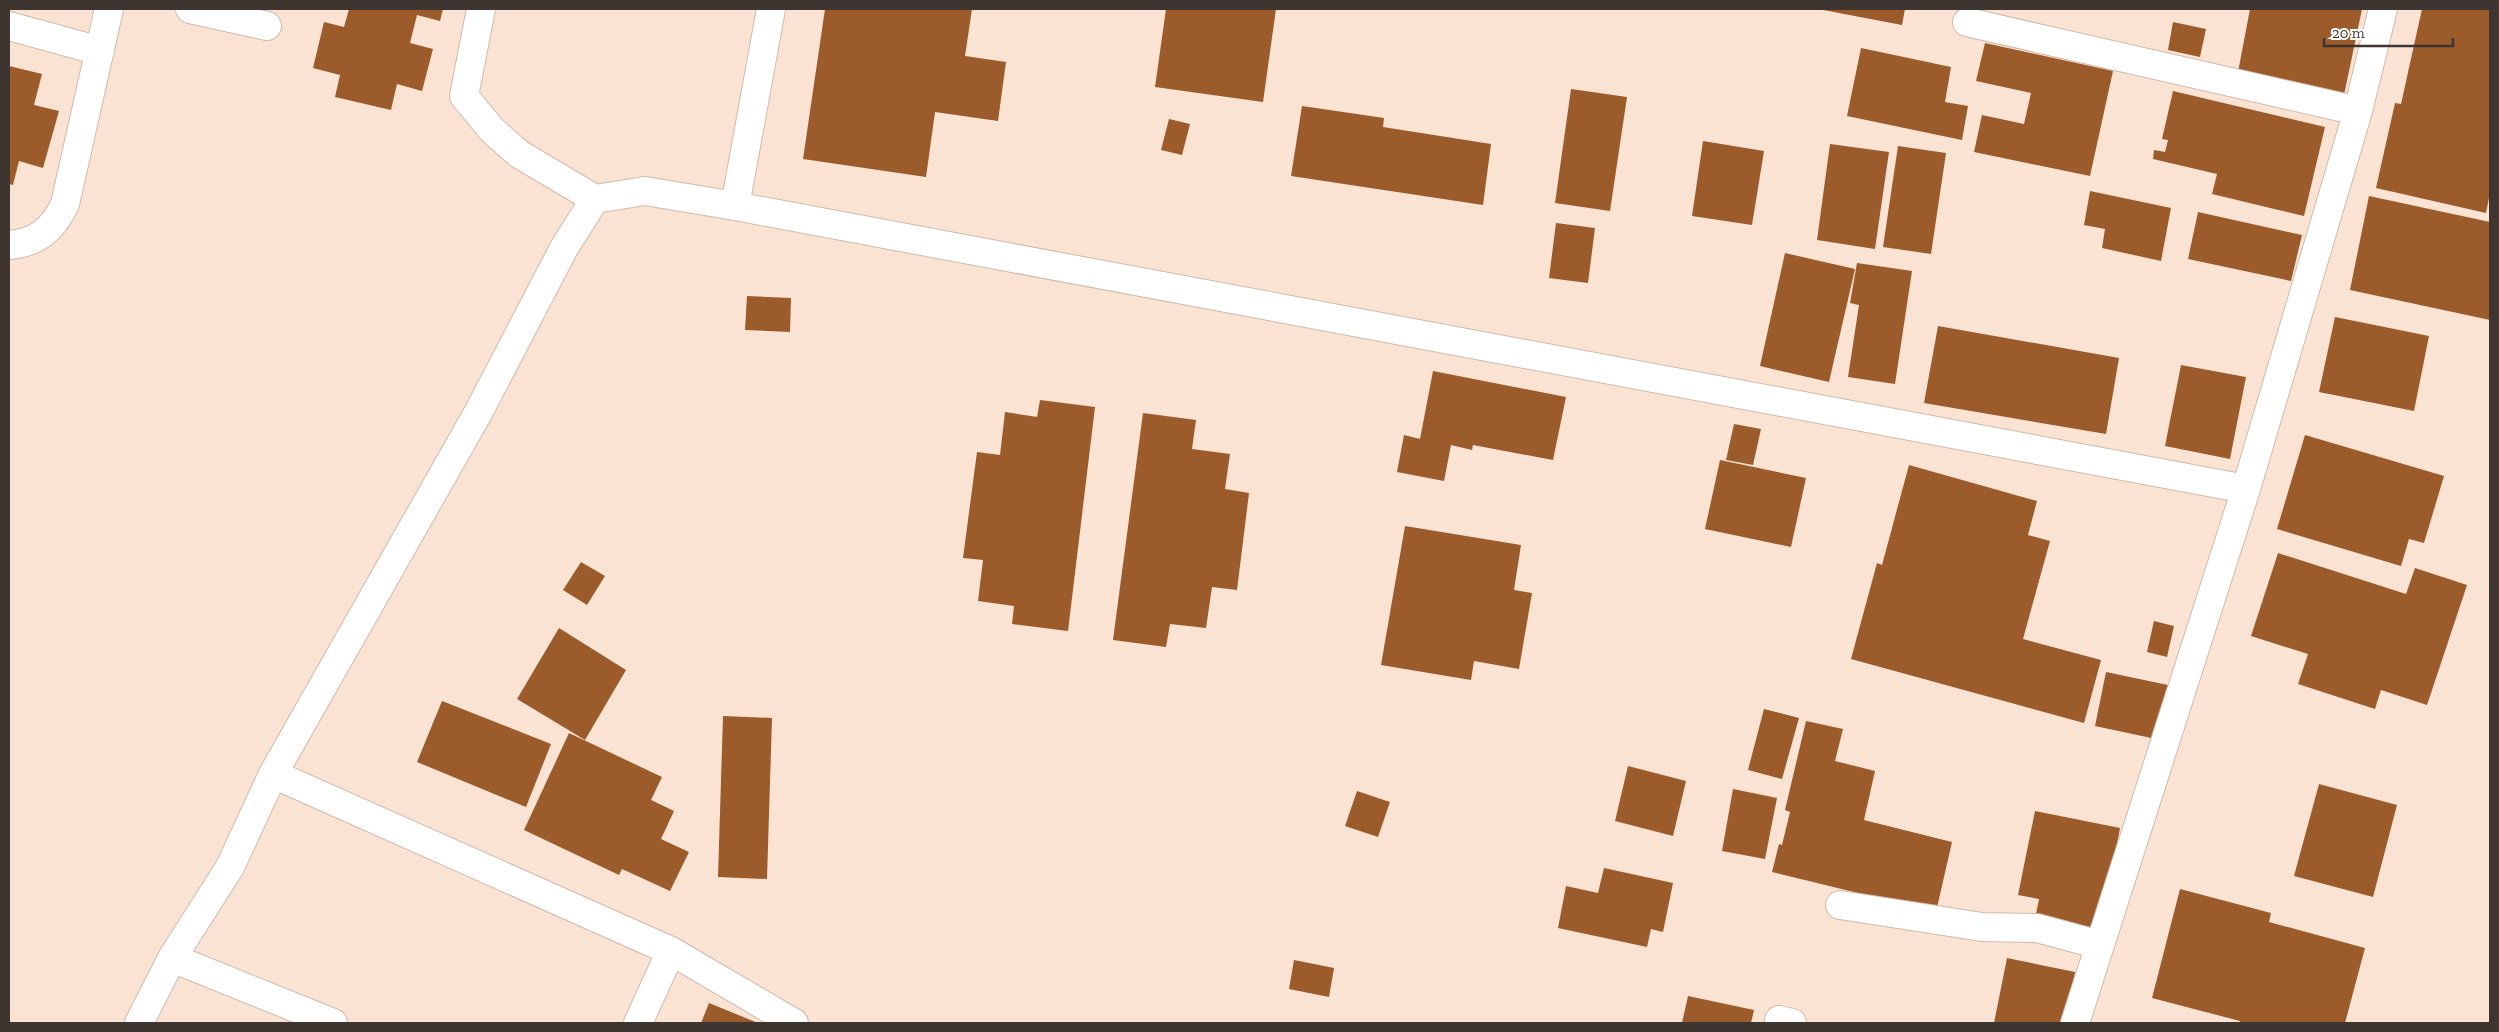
<svg xmlns="http://www.w3.org/2000/svg" width="2499" height="1032" viewBox="0 0 2499 1032" font-family="'Zilla Slab',serif">
<style>
.building{fill:#9b5b2b}
.lines{fill:none;stroke-linecap:round;stroke-linejoin:round}
.minor-casing{stroke:#d1baac;stroke-width:30}
.minor{stroke:#fff;stroke-width:28}
</style>
<rect width="100%" height="100%" fill="#fbe3d4"/>
<!-- building -->
<path class="building" d="M349 9H443L440 21 417 15 410 43 433 49 422 91 397 84 391 110 335 97 340 75 313 68 324 22 344 27Z
M825 9H972L965 56 1006 62 998 121 935 112 926 177 803 159Z
M1166 9H1276L1263 102 1155 87Z
M1818 9H1905L1902 25Z
M2250 9H2362L2344 95 2238 72Z
M2422 9H2490V193L2486 213 2376 188 2395 103 2401 104Z
M2173 22 2206 29 2200 57 2168 50Z
M1985 43 2113 71 2090 176 1974 152 1982 115 2024 124 2031 93 1976 81Z
M1861 48 1951 67 1945 102 1968 106 1962 140 1847 116Z
M9 66 42 74 34 105 59 111 43 168 19 161 13 185 9 184Z
M1571 89 1627 97 1610 211 1555 203Z
M2173 91 2325 127 2304 216 2212 194 2217 174 2153 159 2154 150 2165 152 2168 140 2162 139Z
M1302 106 1384 118 1383 127 1491 144 1483 205 1291 176Z
M1169 119 1190 124 1182 155 1161 150Z
M1703 141 1764 151 1752 225 1692 216Z
M1830 144 1889 152 1875 249 1817 240Z
M1898 146 1946 153 1931 254 1883 247Z
M2090 191 2171 208 2161 261 2102 248 2105 229 2084 225Z
M2369 196 2490 222V320L2350 290Z
M2198 212 2302 235 2291 281 2188 259Z
M1556 223 1595 228 1588 283 1549 278Z
M1785 253 1855 269 1829 382 1760 366Z
M1857 263 1912 271 1895 384 1848 377 1859 305 1850 303Z
M747 296 791 298 790 332 745 330Z
M2335 317 2429 336 2414 411 2319 392Z
M1938 326 2119 358 2106 434 1924 403Z
M2181 365 2246 377 2230 459 2165 446Z
M1433 371 1566 397 1553 460 1473 445 1472 450 1451 445 1444 481 1397 472 1404 435 1420 439Z
M1040 400 1095 407 1068 631 1012 624 1014 606 978 601 983 560 963 558 977 452 1000 455 1005 412 1037 417Z
M1143 413 1196 420 1192 449 1230 454 1225 489 1249 493 1237 590 1212 587 1206 628 1170 624 1166 647 1113 640Z
M1734 424 1761 429 1753 465 1726 460Z
M2305 435 2444 476 2424 543 2409 539 2401 566 2277 529Z
M1720 460 1806 478 1791 547 1705 529Z
M1909 465 2037 501 2028 535 2050 541 2023 639 2101 660 2084 723 1851 659 1877 563 1882 565Z
M1405 526 1521 545 1514 590 1532 593 1519 669 1474 661 1471 680 1381 665Z
M2278 553 2406 594 2415 568 2467 585 2427 705 2381 690 2375 709 2298 684 2308 654 2251 636Z
M581 562 605 576 587 605 563 590Z
M2154 621 2174 626 2167 657 2147 652Z
M559 628 626 670 585 740 517 699Z
M2106 672 2168 685 2156 739 2095 726Z
M442 701 551 744 526 807 417 762Z
M1764 709 1799 718 1782 779 1748 770Z
M723 716 772 718 767 879 718 877Z
M1806 721 1843 729 1835 761 1875 771 1864 820 1952 842 1936 912 1772 872 1779 844 1782 845 1790 812 1785 810Z
M569 733 662 777 651 800 674 811 661 839 689 852 670 891 622 869 619 875 524 830Z
M1628 766 1686 781 1673 836 1615 821Z
M2319 784 2397 805 2373 897 2294 876Z
M1733 789 1777 798 1765 859 1722 851Z
M1357 791 1390 802 1378 837 1345 826Z
M2035 811 2120 828 2100 932 2035 919 2039 899 2018 895Z
M1604 868 1673 883 1663 932 1651 929 1647 947 1558 928 1566 886 1598 893Z
M2180 889 2271 913 2269 922 2365 948 2345 1023H2239L2240 1021 2152 998Z
M2007 958 2075 972 2065 1023H1994Z
M1294 960 1334 968 1329 997 1289 989Z
M1688 996 1754 1010 1751 1023H1682Z
M709 1003 758 1023H701Z"/>
<g class="lines">
<!-- minor casing -->
<g class="minor-casing">
<path id="minor" d="M190 9 267 26
M481 9 464 96 492 130 519 154 595 199
M1967 22 2358 111
M9 26 100 51
M735 206 771 9
M9 245C37 243 53 229 65 204L109 9
M273 774 671 951 794 1023
M1840 905 1982 927 2037 928 2100 945
M172 958 333 1023
M1779 1020 1792 1023
M139 1023 172 958 230 867 273 774 478 413 564 248 595 199 645 191 735 206 2246 489
M638 1023 671 951
M2075 1023 2246 489 2358 111 2383 9"/>
</g>
<!-- minor -->
<use href="#minor" class="minor"/>
</g>
<!-- border -->
<rect width="2499" height="1032" fill="none" stroke="#3e3530" stroke-width="20"/>
<!-- scale -->
<path d="M2324 38v8h129v-8" fill="none" stroke="#3e3530" stroke-width="2.5"/>
<text x="2332" y="38" font-size="15" fill="#3e3530" stroke="#ffffff" stroke-width="4" paint-order="stroke">20 m</text>
</svg>
